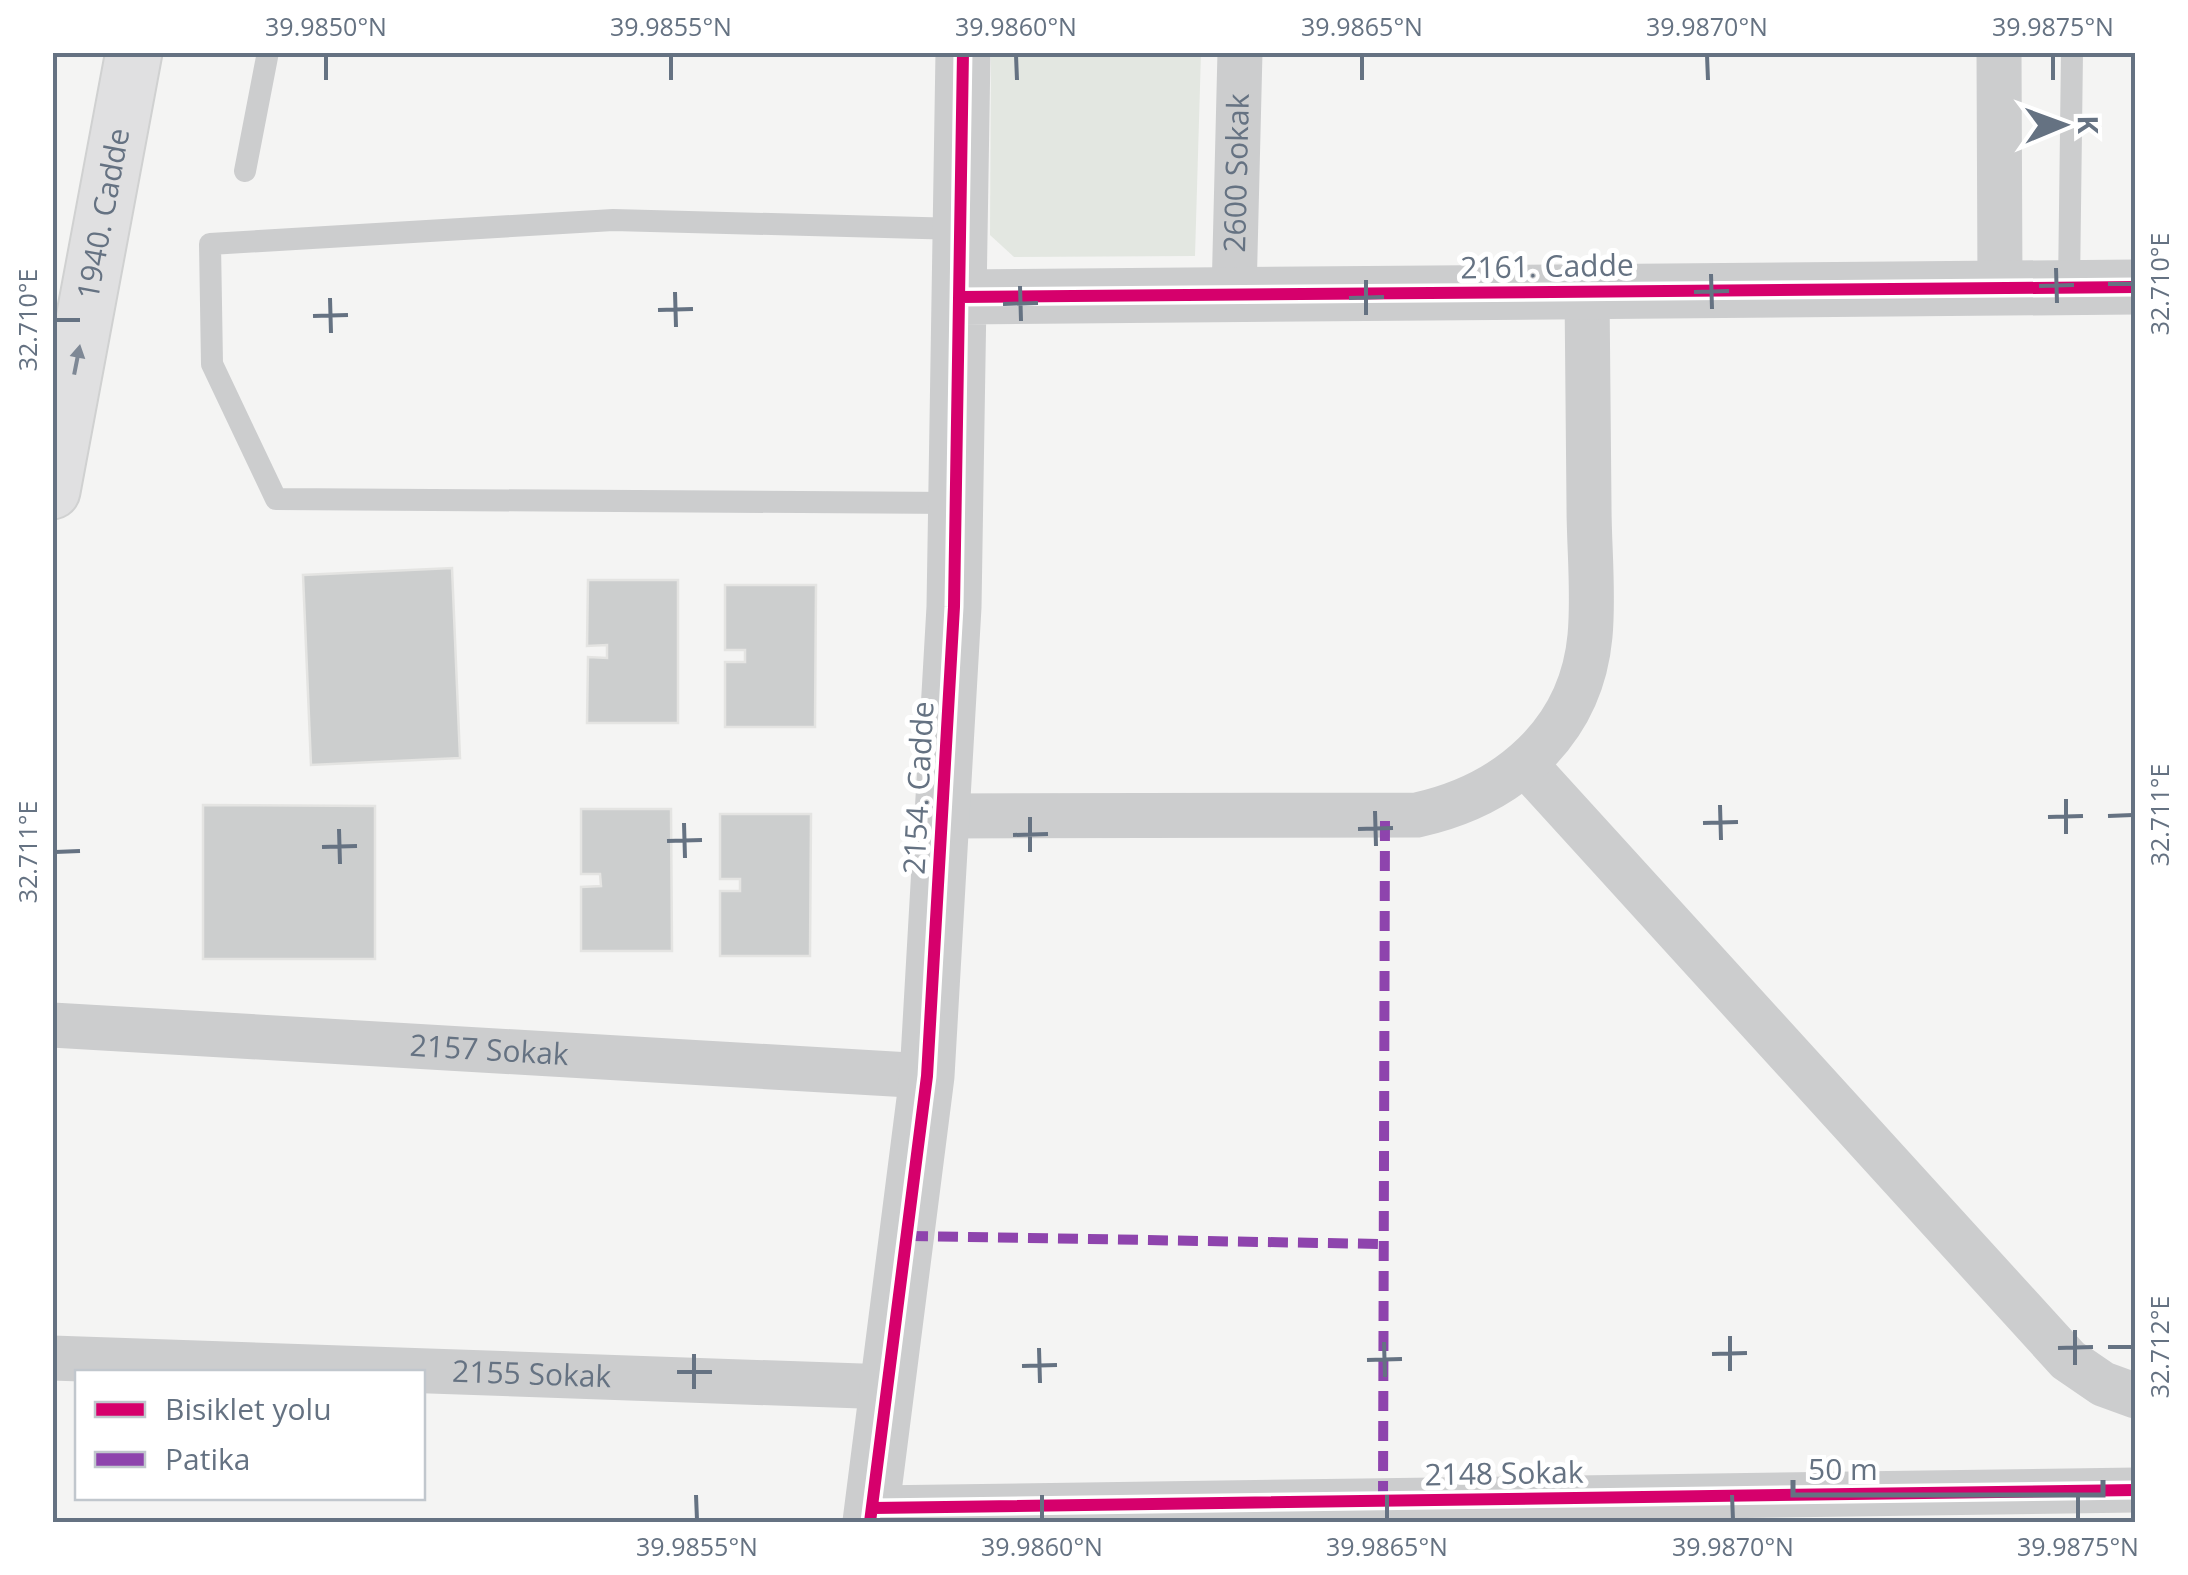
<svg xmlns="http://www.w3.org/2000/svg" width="2188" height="1575" viewBox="0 0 2188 1575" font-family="'Open Sans',sans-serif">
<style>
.green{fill:#e3e7e1}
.building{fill:#cccece;stroke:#e4e4e2;stroke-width:2.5}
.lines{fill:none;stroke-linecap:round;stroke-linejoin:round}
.primary-casing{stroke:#d0d1d1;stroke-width:59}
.service{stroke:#cccdce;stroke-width:22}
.minor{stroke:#cccdce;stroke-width:45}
.tertiary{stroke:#cccdce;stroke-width:55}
.primary{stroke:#e0e0e1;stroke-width:55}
.quiet{stroke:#8e44ad;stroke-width:10;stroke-dasharray:20 10;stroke-linecap:butt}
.cycleway-casing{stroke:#fff;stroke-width:19}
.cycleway{stroke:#d6006c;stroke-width:12}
.oneway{fill:#7e8895}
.ticks{fill:none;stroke:#657282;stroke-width:4}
.labels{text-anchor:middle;stroke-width:10;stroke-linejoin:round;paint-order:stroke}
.street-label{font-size:30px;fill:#657282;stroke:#fff}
.neatline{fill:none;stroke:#657282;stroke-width:4}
.ticks-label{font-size:25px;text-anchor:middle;fill:#657282}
</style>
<rect width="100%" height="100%" fill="#f4f4f3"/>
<!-- green -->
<path class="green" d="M991 53H1201L1195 256 1014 257 990 235Z"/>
<!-- building -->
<path class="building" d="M452 568 460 758 311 765 303 575Z
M588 580H678V723H587L588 657 607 658V645L587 646Z
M725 585H816L815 727H725V662H745V650H725Z
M203 805 375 806V959H203Z
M581 809H671L672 951H581V887L601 886 600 874H581Z
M720 814H811L810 956H720V891H740V879H720Z"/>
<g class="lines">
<!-- primary casing -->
<g class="primary-casing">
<g id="primary">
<path id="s4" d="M52 491 134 52"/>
</g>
</g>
<!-- service -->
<path class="service" d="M245 171 268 52
M2069 287 2072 52
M955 503 276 499 212 364 210 244 613 220 960 229"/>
<!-- minor -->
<g class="minor">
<path d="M1999 52 2000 288"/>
<path id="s1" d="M1234 295 1240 52"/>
<path d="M1525 764 2068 1360 2103 1384 2136 1396"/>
<path d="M942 816 1417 815C1508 795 1581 733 1590 636 1594 593 1589 548 1589 506 1588 434 1588 363 1587 291"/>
<path id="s2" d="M52 1025 927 1076"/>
<path id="s3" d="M52 1358 890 1387"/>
<path d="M873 1508 2136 1490"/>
</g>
<!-- tertiary -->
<path class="tertiary" d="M959 297 2136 287
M870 1522 927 1076 954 607 963 52"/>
<!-- primary -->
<use href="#primary" class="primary"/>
<!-- quiet -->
<path class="quiet" d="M908 1236 1383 1244
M1383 1501 1385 815"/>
<!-- cycleway casing -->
<g class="cycleway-casing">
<path id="cycleway" d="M959 297 2136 287
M873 1508 2136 1490
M870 1522 927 1076 954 607 963 52"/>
</g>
<!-- cycleway -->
<use href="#cycleway" class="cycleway"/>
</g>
<!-- one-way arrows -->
<defs><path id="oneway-solid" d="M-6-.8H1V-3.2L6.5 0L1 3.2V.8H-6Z" transform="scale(2.5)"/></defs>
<use class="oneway" href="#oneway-solid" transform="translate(77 360) rotate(-79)"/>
<!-- ticks -->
<path class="ticks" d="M326 55V80M671 55V80M1016 55 1017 80M1362 55V80M1707 55 1708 80M2053 55V80M2056 268 2057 303M1711 274 1712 309M1366 280V315M2108 284H2133M1020 286 1021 321M2039 286 2074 285M675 292 676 327M1694 292 1729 291M330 298 331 333M1349 298 1384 297M1003 304 1038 303M658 310 693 309M313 316 348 315M55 320H80M2066 799V834M1720 805 1721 840M1375 811 1376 846M2108 816 2133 815M1030 817V852M2048 817 2083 816M684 823 685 858M1703 823 1738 822M339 829 340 864M1358 829 1393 828M1013 835 1048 834M667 841 702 840M322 847 357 846M55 852 80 851M2075 1330V1365M1730 1336V1371M1384 1342 1385 1377M2108 1347H2133M1039 1348 1040 1383M2058 1348 2093 1347M694 1354V1389M1712 1354 1747 1353M1367 1360 1402 1359M1022 1366 1057 1365M677 1372H712M696 1495 697 1520M1042 1495V1520M1387 1495V1520M1732 1495 1733 1520M2078 1495V1520"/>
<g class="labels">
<!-- street labels -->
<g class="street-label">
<text dy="10" stroke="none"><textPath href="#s1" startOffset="122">2600 Sokak</textPath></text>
<text dy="10" stroke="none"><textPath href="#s4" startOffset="282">1940. Cadde</textPath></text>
<text transform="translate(1547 267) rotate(-1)" y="10">2161. Cadde</text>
<text transform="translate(919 788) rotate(-87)" y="10">2154. Cadde</text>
<text dy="10" stroke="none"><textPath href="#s2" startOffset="438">2157 Sokak</textPath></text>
<text dy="10" stroke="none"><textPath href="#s3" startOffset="480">2155 Sokak</textPath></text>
<text transform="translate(1504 1474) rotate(-1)" y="10">2148 Sokak</text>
</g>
</g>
<!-- border -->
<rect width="2188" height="1575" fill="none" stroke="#ffffff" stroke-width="110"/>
<!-- legend -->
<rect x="75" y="1370" width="350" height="130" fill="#ffffff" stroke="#c1c7cd" stroke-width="2.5"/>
<rect x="95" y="1402" width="50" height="15" fill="#d6006c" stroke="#c1c7cd" stroke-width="2.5"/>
<text x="165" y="1420" font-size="30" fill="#657282">Bisiklet yolu</text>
<rect x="95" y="1452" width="50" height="15" fill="#8e44ad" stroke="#c1c7cd" stroke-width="2.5"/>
<text x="165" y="1470" font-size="30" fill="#657282">Patika</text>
<!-- north arrow -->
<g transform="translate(2063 125) rotate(89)" stroke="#ffffff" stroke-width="8" paint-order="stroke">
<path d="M0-8L18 38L0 25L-18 38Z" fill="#657282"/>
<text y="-15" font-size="28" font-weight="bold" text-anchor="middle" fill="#657282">K</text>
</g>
<!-- scale -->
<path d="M1793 1480v15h310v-15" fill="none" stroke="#657282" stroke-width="5"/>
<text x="1808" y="1480" font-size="30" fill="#657282" stroke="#ffffff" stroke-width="8" paint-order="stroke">50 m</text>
<rect x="55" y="55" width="2078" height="1465" class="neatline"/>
<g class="ticks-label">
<text x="326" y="36">39.9850°N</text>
<text x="671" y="36">39.9855°N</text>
<text x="1016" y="36">39.9860°N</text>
<text x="1362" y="36">39.9865°N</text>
<text x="1707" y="36">39.9870°N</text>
<text x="2053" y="36">39.9875°N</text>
<text transform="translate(2160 284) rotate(-90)" y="9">32.710°E</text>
<text transform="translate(28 320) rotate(-90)" y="9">32.710°E</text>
<text transform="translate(2160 815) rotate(-90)" y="9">32.711°E</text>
<text transform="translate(28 852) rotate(-90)" y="9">32.711°E</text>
<text transform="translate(2160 1347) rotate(-90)" y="9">32.712°E</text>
<text x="697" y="1556">39.9855°N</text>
<text x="1042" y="1556">39.9860°N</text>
<text x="1387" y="1556">39.9865°N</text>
<text x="1733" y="1556">39.9870°N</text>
<text x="2078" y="1556">39.9875°N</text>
</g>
</svg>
